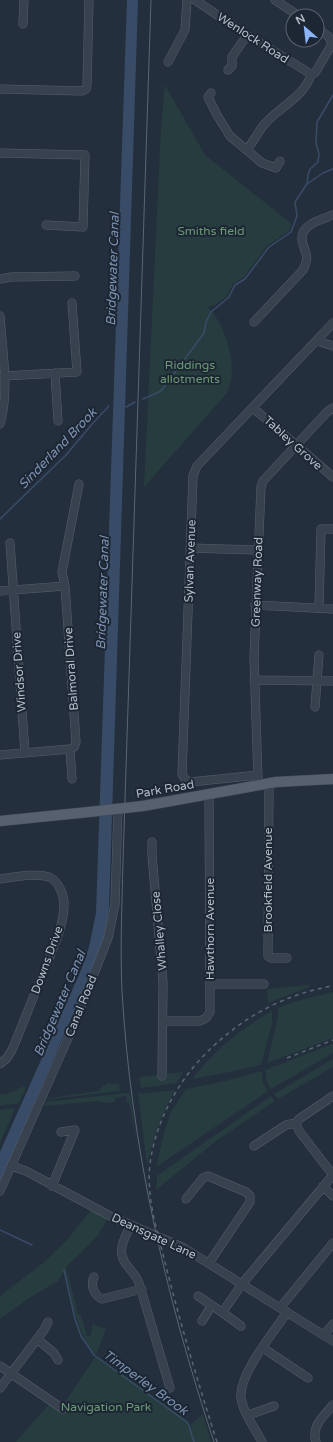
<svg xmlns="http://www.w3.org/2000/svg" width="333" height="1442" viewBox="0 0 333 1442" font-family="'Varela Round',sans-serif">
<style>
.green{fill:#263c3f}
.water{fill:#394c67}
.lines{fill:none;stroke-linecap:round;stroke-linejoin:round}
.stream{stroke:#394c67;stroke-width:1.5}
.minor-casing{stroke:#565f6c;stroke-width:9}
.major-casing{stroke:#414a57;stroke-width:11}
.minor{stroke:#38414e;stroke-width:8}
.major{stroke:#56606e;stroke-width:10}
.tram{stroke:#5a6575;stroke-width:1}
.rail{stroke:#5a6575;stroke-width:1.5;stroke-dasharray:4 4;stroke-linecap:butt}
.major-bridge-casing{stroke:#414a57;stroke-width:11;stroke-linecap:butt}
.major-bridge{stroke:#56606e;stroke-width:10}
.labels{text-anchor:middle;stroke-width:4;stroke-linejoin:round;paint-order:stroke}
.street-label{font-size:12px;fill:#b4bcc9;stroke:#1d2633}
.park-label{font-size:12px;fill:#6b9a76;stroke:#1d2633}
.water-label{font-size:13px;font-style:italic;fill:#7c92b1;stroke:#1d2633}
</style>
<rect width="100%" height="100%" fill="#242f3e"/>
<!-- green -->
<path class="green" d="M165 85 205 155 292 224 289 231 267 246 244 277 233 284 227 296 215 305 208 307C224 323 235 358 231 381 230 385 228 389 227 393L144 487 161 128Z
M309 985V987L268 1003 267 989Z
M333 992V1038L267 1063 278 1017V1008L293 1002Z
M272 1011V1024L261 1065 224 1073 192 1079C217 1048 238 1031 272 1011Z
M333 1044V1053L271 1089 267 1083 265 1070Z
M333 1059V1067L278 1099 274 1094Z
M262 1071 263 1083 268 1091 156 1167 165 1129 171 1112 186 1089 225 1081Z
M183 1072 177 1083 141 1088 139 1077Z
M107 1083 119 1084 120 1091 43 1100V1099L99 1091V1090Z
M25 1086V1090L19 1103 0 1106V1094H6Z
M175 1090C161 1117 154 1136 147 1165L138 1094Z
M126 1093H130L137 1145 129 1102H127L126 1096 115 1098V1102L108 1103 96 1101 44 1106 45 1102Z
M271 1096 275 1101 216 1141 156 1190 157 1176Z
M13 1108 14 1111 0 1143V1110Z
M92 1209 108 1218 98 1235 91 1243 66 1267 78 1314 81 1316 87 1336 90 1337 93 1324 106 1329 96 1355C77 1337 71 1295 65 1270L58 1281 31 1297 0 1319V1296L43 1263 65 1242Z
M96 1356 184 1418 188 1422 191 1427V1424L203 1414 211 1442H16L51 1402 61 1408Z"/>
<!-- water -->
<path class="water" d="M127 0H138L109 909 104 938 98 956 0 1183V1152L81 970 89 947 96 913Z"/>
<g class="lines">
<!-- stream -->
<path class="stream" d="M307 184 308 175 310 169 318 162 319 154 316 143 317 122 333 95
M143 399 161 391 204 333 206 322 211 312 229 297 235 285 245 279 269 247 291 232 297 216 295 202 307 184 323 173 333 169
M126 407 135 402
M0 519 66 455 93 423 109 406
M0 1230 32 1245
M64 1270 75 1319 81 1336 94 1355 188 1423 194 1442"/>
<!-- minor casing -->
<g class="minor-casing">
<path id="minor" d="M195 0 247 35 311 74
M275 0 299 16
M23 24 24 0
M168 62 185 30 187 0
M228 70 232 66V57L247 35
M311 74 315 73 332 44 329 37 317 28
M0 89 82 91 86 89 87 85 89 0
M211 93 208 97 217 115 230 136 262 163 276 168 280 161
M247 150C253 142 257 134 263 126 276 109 306 96 311 74
M0 153 85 155 83 227 46 225
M0 279 11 277 75 276
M0 316C2 351 10 390 0 424
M254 322 303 270C309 256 307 258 303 244 297 225 320 220 333 215
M317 341 333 346
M55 373 58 421
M4 376 77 372 72 303
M253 408 333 477
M10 543 25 753
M190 548 258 550
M0 591 65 586
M255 605 333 609
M319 608 321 529H333
M254 680 333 681
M315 707 319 655
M70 749 72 779
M0 755 70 749 74 747 76 742 65 586 62 572 79 484
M258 775 190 782 185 779 182 774 193 476 197 466 333 323
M258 780 254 657 261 487 263 481 327 412 333 408
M269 783 268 956 271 958H287
M152 842V855L163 983 162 1076
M0 879C14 877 39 872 51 878 59 883 64 895 64 904 64 927 52 950 44 971 33 997 23 1024 12 1050L7 1058 0 1064
M211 984H264
M163 1021H200L206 1018 210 1012 209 794
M296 1123 299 1131 333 1175
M296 1123 299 1119 333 1096
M254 1146 286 1125 296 1123
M12 1163 17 1168 26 1171 112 1217 184 1248 333 1341
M52 1186 75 1130 61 1132
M323 1186 333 1196
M0 1191 73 1027 108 938 115 904 118 809
M186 1199 203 1178 208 1176 246 1192 250 1196V1202L209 1263
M131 1225C125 1237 116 1251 126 1264 131 1271 136 1275 139 1283L170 1388
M94 1277C90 1285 94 1295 102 1299L142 1289
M198 1296 223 1313
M280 1308 333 1243
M202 1321 212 1305
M241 1326 223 1313 224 1310 242 1284 333 1175
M324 1335 333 1324
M37 1339 54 1353 58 1360
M263 1348 308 1378
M0 1366 63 1409
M0 1388 44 1330 48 1322
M248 1415 274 1406
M262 1442C255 1428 243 1413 241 1398 238 1375 274 1332 287 1312
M316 1442C311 1426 323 1417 333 1405"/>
</g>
<!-- major casing -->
<g class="major-casing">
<path id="major" d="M143 806 276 782 333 779
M0 821 89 812"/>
</g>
<!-- minor -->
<use href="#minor" class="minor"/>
<!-- major -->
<use href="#major" class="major"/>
<!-- tram -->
<path class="tram" d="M151 0 123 861C122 904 120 948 122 991 131 1146 165 1294 214 1442"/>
<!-- rail -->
<path class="rail" d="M287 1058 333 1040
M217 1442C198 1382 180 1323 165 1262 157 1231 146 1196 150 1164 156 1117 183 1072 218 1042 250 1013 290 993 333 986"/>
<!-- major-bridge casing -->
<g class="major-bridge-casing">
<path id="major-bridge" d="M89 812 143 806"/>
</g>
<!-- major-bridge -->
<use href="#major-bridge" class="major-bridge"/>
</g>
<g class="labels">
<!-- street labels -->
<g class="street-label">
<text transform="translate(253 38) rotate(33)" y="4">Wenlock Road</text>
<text transform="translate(293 443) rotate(42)" y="4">Tabley Grove</text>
<text transform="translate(190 561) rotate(-88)" y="4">Sylvan Avenue</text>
<text transform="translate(257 582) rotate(-88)" y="4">Greenway Road</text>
<text transform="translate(71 669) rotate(-94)" y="4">Balmoral Drive</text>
<text transform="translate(19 672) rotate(-94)" y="4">Windsor Drive</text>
<text transform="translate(165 789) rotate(-10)" y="4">Park Road</text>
<text transform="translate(268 880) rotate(-90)" y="4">Brookfield Avenue</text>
<text transform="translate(210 929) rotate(-90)" y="4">Hawthorn Avenue</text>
<text transform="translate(159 931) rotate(-95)" y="4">Whalley Close</text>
<text transform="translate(47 960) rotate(-70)" y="4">Downs Drive</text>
<text transform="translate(81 1006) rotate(-68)" y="4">Canal Road</text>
<text transform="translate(154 1236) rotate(25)" y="4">Deansgate Lane</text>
</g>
<!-- park labels -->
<g class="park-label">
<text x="211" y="235">Smiths field</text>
<text x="190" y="369">Riddings<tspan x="190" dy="14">allotments</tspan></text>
<text x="106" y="1411">Navigation Park</text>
</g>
<!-- water labels -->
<g class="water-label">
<text transform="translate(112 269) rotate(-88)" y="5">Bridgewater Canal</text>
<text transform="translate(57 448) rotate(-46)" y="5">Sinderland Brook</text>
<text transform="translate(102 593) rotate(-88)" y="5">Bridgewater Canal</text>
<text transform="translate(59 1003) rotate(-67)" y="5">Bridgewater Canal</text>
<text transform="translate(146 1382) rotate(36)" y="5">Timperley Brook</text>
</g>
</g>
<!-- north arrow -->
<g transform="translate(305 28) rotate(332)"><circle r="19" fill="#1d2633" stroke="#59626f"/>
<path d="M0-3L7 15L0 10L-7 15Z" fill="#8ab4f8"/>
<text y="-6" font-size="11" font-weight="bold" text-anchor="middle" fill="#b4bcc9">N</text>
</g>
</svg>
